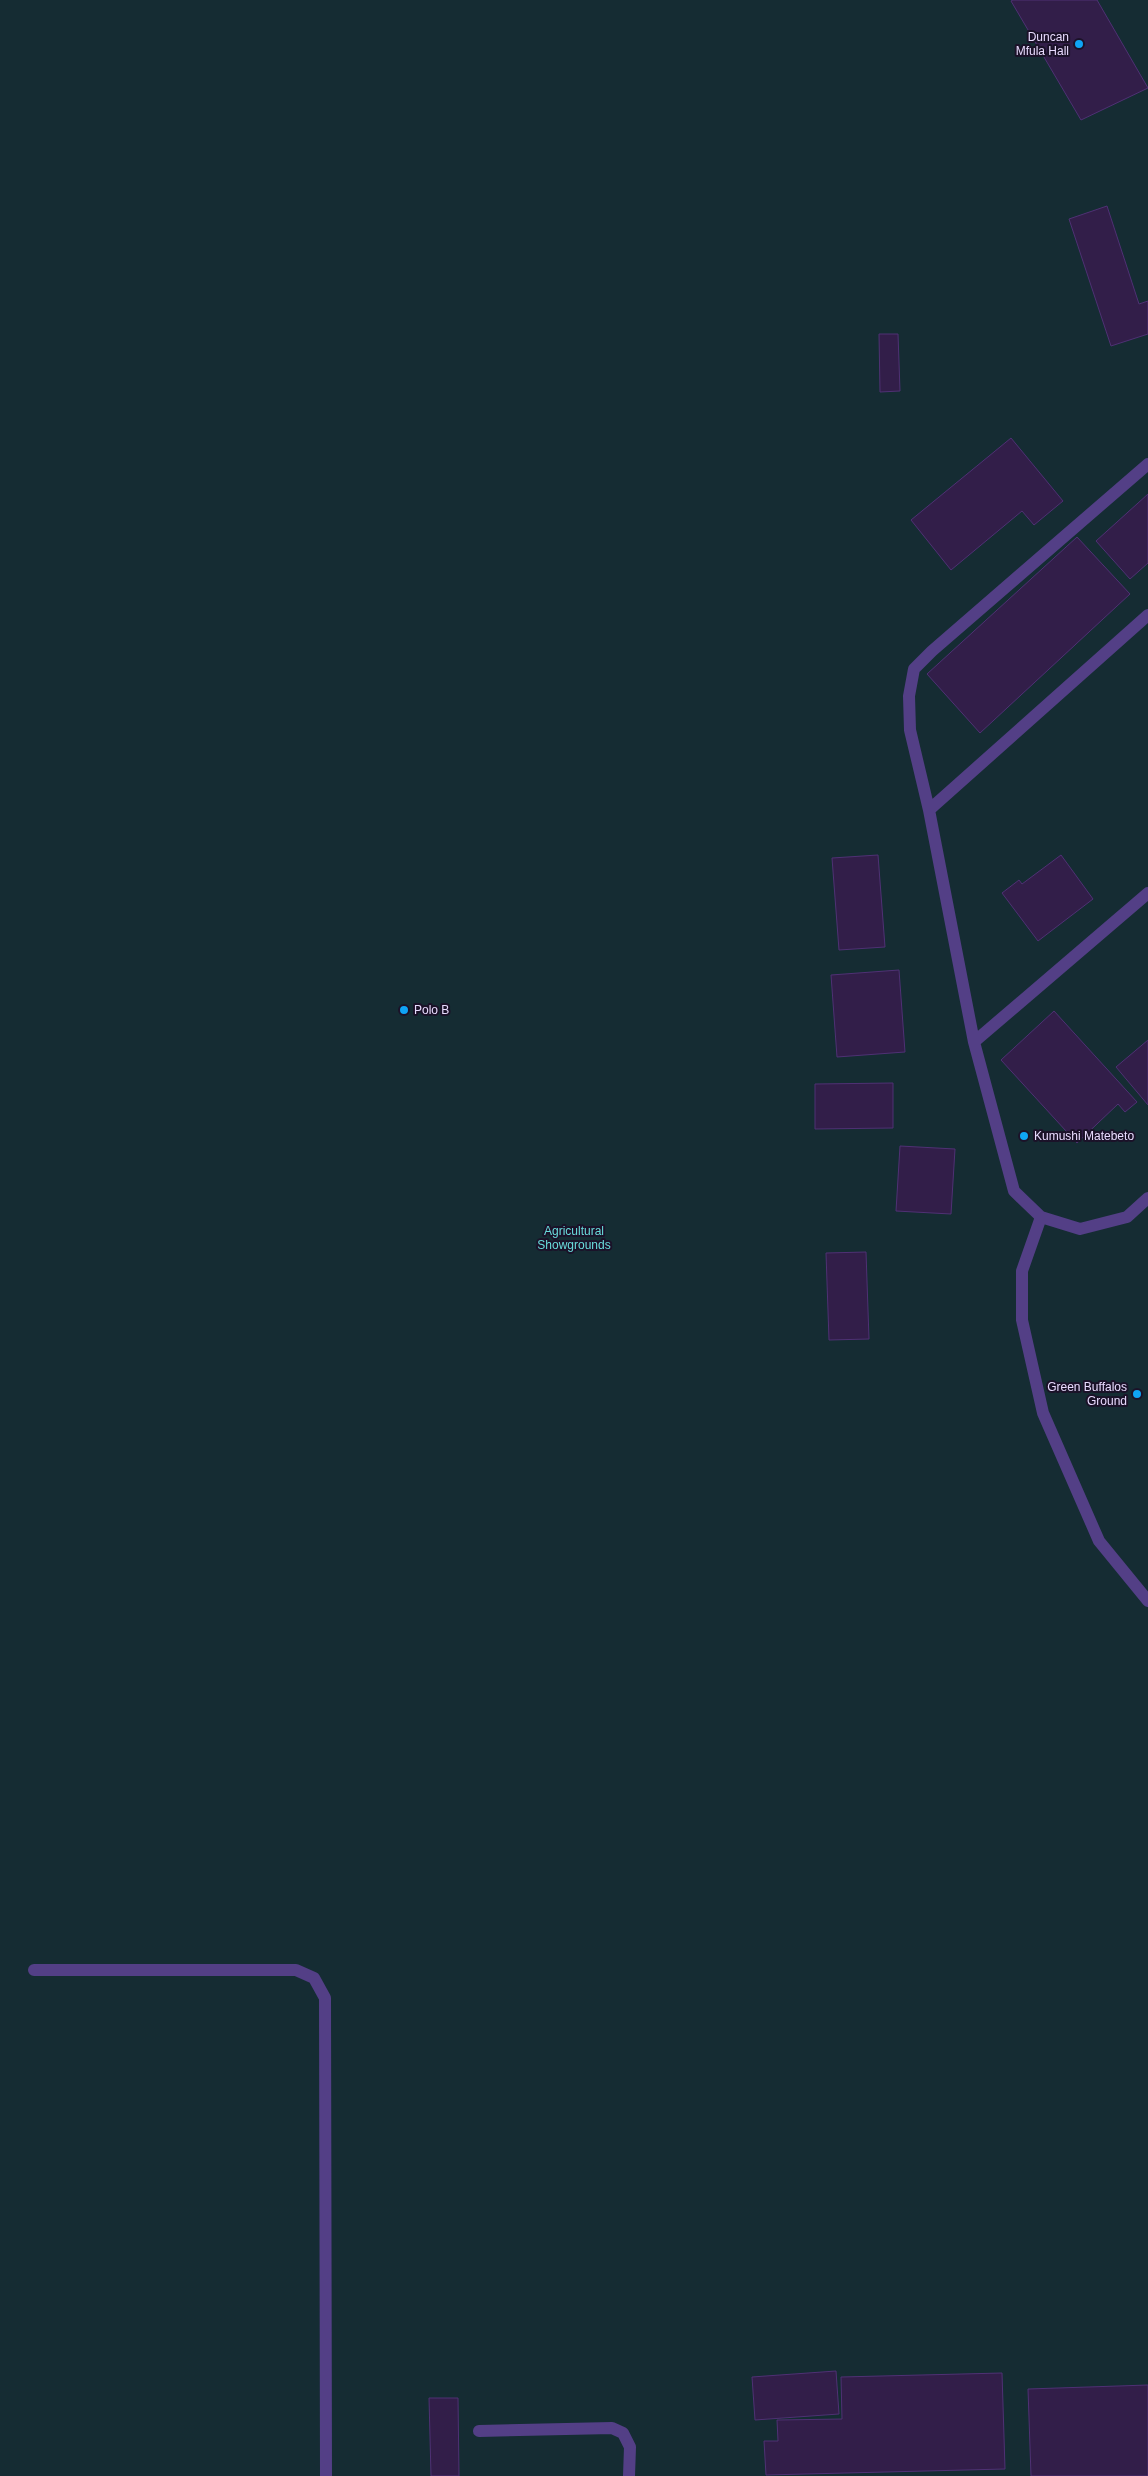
<svg xmlns="http://www.w3.org/2000/svg" width="1148" height="2476" viewBox="0 0 1148 2476" font-family="Helvetica,sans-serif">
<style>
.green{fill:#152c33}
.building{fill:#321e49;stroke:#4f3174}
.lines{fill:none;stroke-linecap:round;stroke-linejoin:round}
.minor{stroke:#533f86;stroke-width:12}
.poi-dot{fill:#0fa4f5;stroke:#1b1229;stroke-width:2}
.labels{text-anchor:middle;stroke-width:4;stroke-linejoin:round;paint-order:stroke}
.poi-label{font-size:12px;fill:#e8dbfe;stroke:#1b1229;text-anchor:end}
.park-label{font-size:12px;fill:#69dcdc;stroke:#1b1229}
</style>
<rect width="100%" height="100%" fill="#1b1229"/>
<!-- green -->
<path class="green" d="M0 0H1148V2476H0Z"/>
<!-- building -->
<path class="building" d="M1013 0H1097L1148 88 1081 120 1011 1Z
M1107 206 1139 304 1148 301V334L1111 346 1069 219Z
M879 334H898L900 391 880 392Z
M1011 438 1063 501 1034 525 1022 511 951 570 911 520Z
M1148 494V563L1130 579 1096 541Z
M1077 537 1130 594 980 733 927 674Z
M878 855 885 947 839 950 832 858Z
M1061 855 1093 899 1038 941 1002 893 1019 880 1022 884Z
M899 970 905 1052 837 1057 831 975Z
M1054 1011 1137 1102 1125 1112 1118 1104 1077 1143 1001 1060Z
M1148 1040V1105L1116 1067Z
M893 1083V1128L815 1129V1084Z
M900 1146 955 1149 951 1214 896 1211Z
M866 1252 869 1339 829 1340 826 1253Z
M836 2371 839 2414 755 2420 752 2377Z
M1002 2373 1005 2469 766 2475 764 2441H778L777 2420 842 2419 841 2377Z
M1148 2385V2476H1031L1028 2389Z
M429 2398H458L459 2476H431Z"/>
<g class="lines">
<!-- minor -->
<path class="minor" d="M1148 464 932 651 914 669 909 696 910 730 929 810 974 1042 1014 1191 1041 1217 1080 1229 1127 1217 1148 1198
M929 810 1148 615
M974 1042 1148 893
M1041 1217 1022 1271V1320L1043 1413 1099 1541 1148 1601
M34 1970H296L314 1978 325 1998 326 2476
M479 2431 612 2428 623 2433 630 2447 629 2476"/>
</g>
<!-- markers -->
<g class="poi-dot">
<circle cx="1079" cy="44" r="5"/>
<circle cx="404" cy="1010" r="5"/>
<circle cx="1024" cy="1136" r="5"/>
<circle cx="1137" cy="1394" r="5"/>
</g>
<g class="labels">
<!-- poi labels -->
<g class="poi-label">
<text x="1069" y="41">Duncan<tspan x="1069" dy="14">Mfula Hall</tspan></text>
<text x="414" y="1014" text-anchor="start">Polo B</text>
<text x="1034" y="1140" text-anchor="start">Kumushi Matebeto</text>
<text x="1127" y="1391">Green Buffalos<tspan x="1127" dy="14">Ground</tspan></text>
</g>
<!-- park labels -->
<g class="park-label">
<text x="574" y="1235">Agricultural<tspan x="574" dy="14">Showgrounds</tspan></text>
</g>
</g>
</svg>
